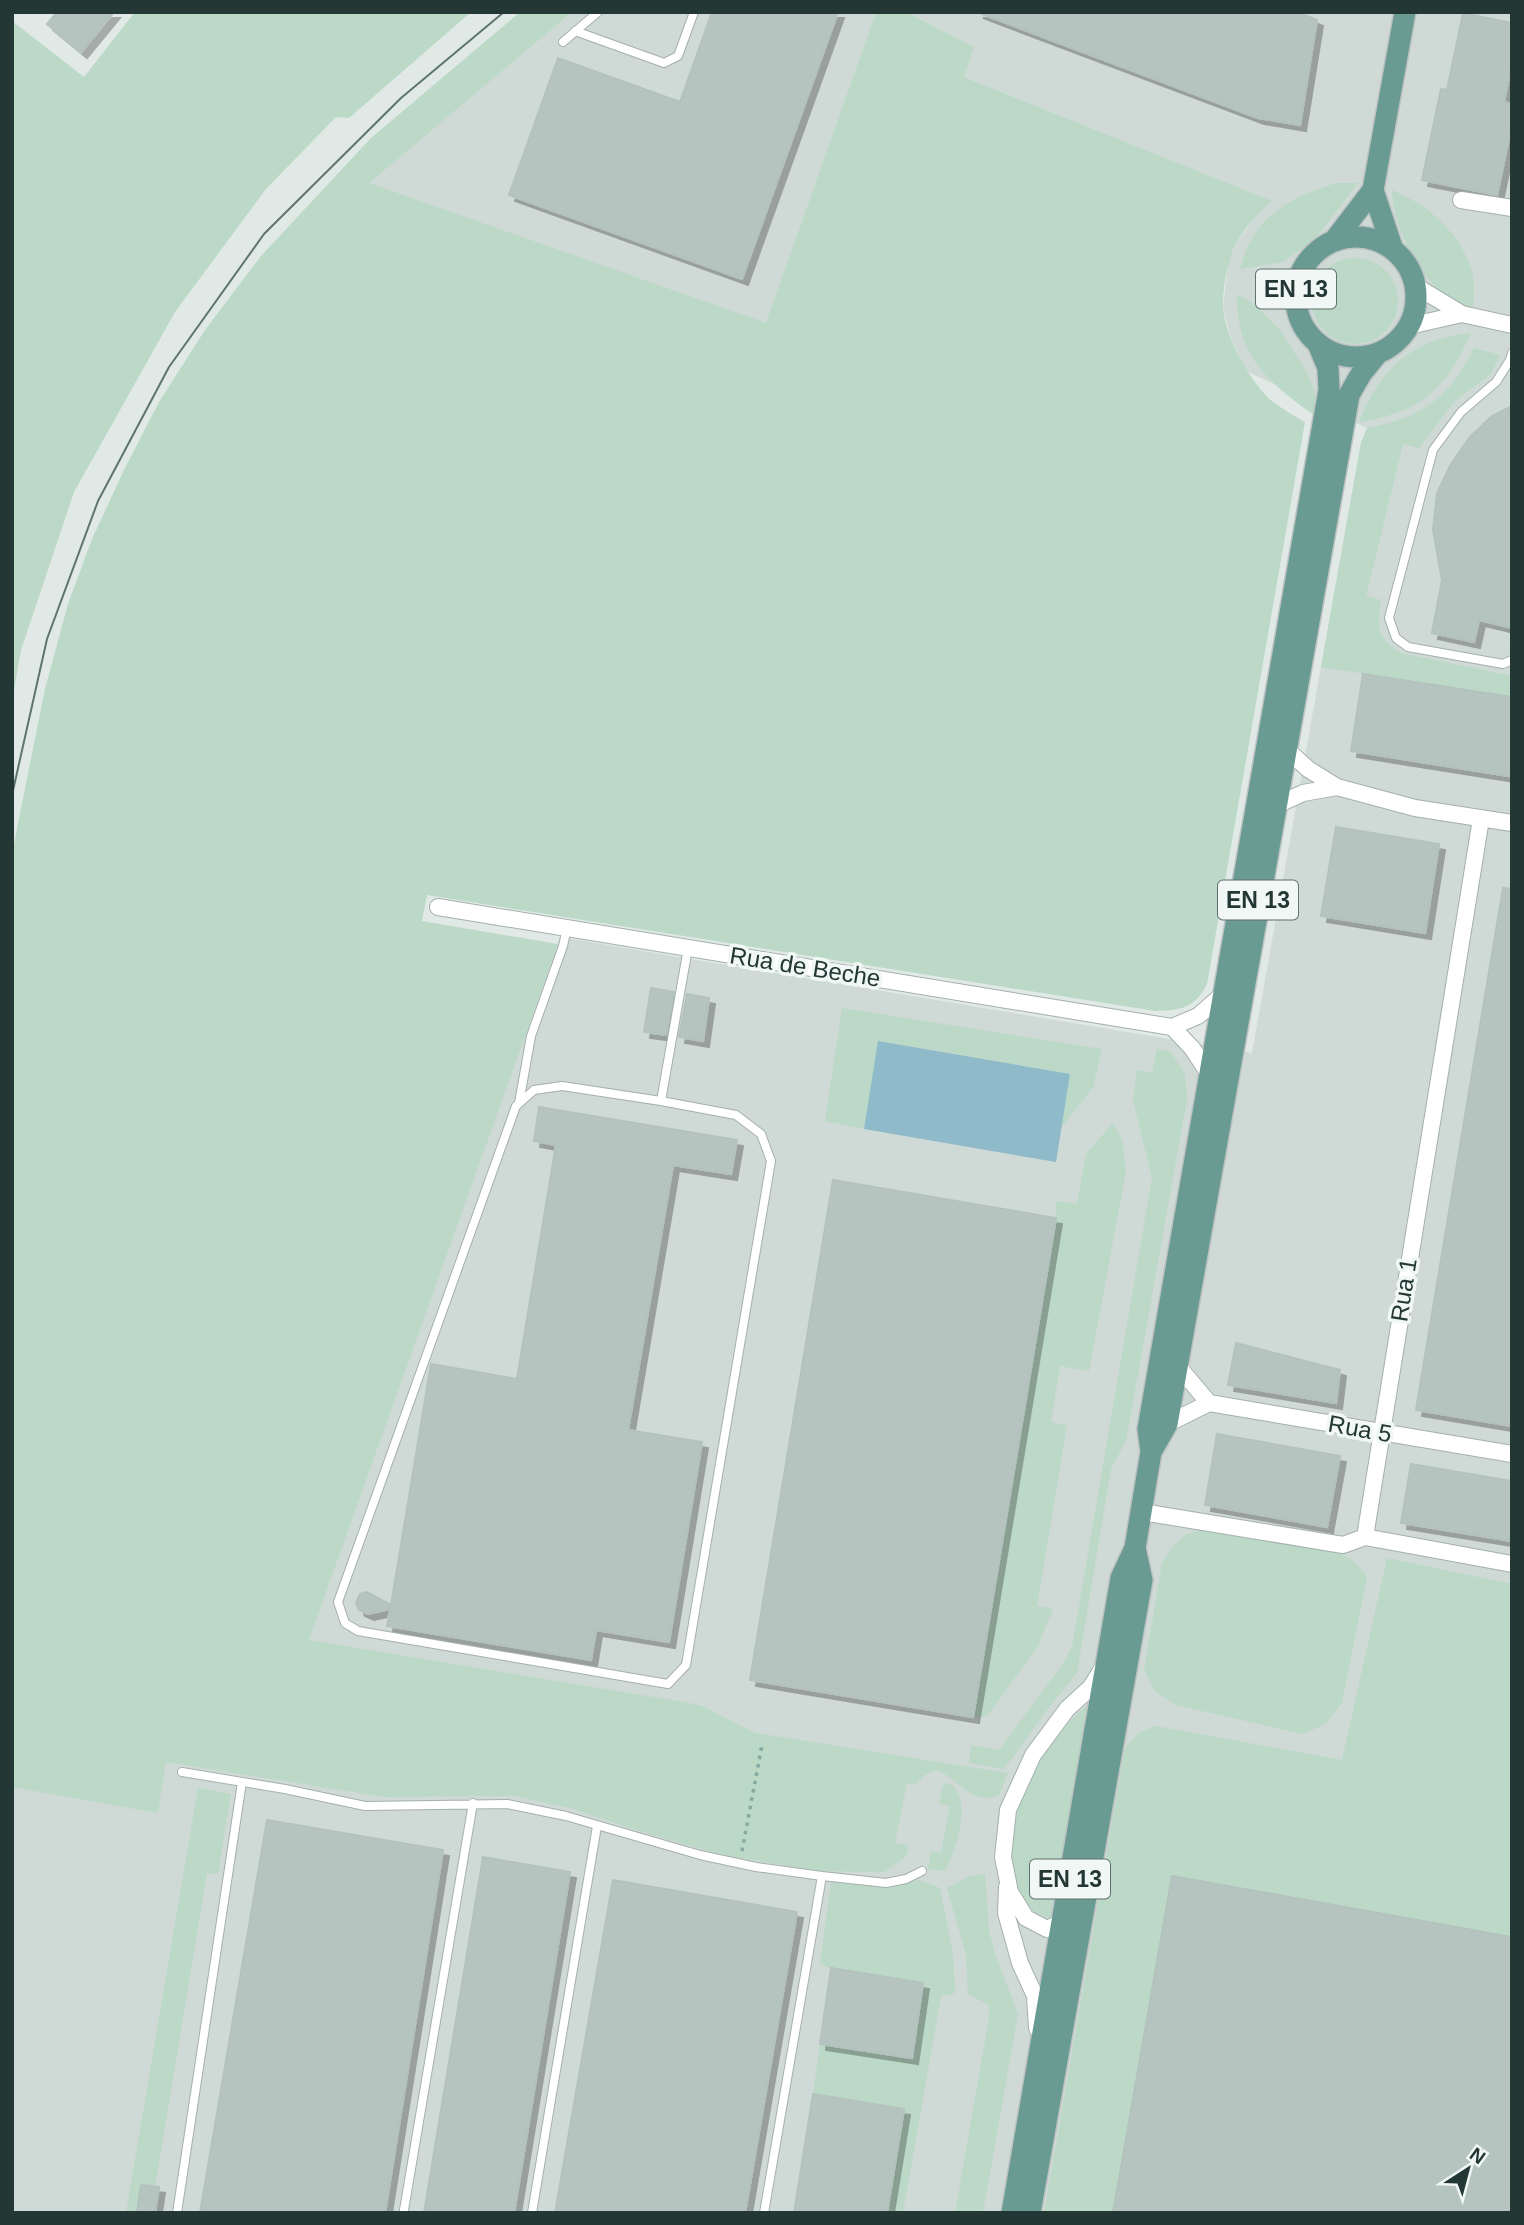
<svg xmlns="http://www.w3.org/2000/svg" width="1524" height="2225" viewBox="0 0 1524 2225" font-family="Arial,sans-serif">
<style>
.built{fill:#cfd9d5}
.green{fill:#bbd9c6}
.water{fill:#8ebac9}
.building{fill:#b6c4c0;stroke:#b4c2be;stroke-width:2;filter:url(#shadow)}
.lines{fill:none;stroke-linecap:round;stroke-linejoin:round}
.service-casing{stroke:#a4b0ad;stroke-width:10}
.minor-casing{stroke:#a4b0ad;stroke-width:18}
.primary-casing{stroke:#bdc3c2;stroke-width:24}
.path{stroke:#84aaa2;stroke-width:3.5;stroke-dasharray:3.5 5;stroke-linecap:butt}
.service{stroke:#fff;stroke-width:8}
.minor{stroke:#fff;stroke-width:16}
.primary{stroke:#699b93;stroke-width:21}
.tram{stroke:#5d7470;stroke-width:2}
.labels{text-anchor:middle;stroke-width:7;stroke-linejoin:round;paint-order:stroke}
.shield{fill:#f0f7f4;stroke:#60716e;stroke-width:2}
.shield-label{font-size:23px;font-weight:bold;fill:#233835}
.street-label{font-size:24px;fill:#233835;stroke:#f0f7f4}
</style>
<defs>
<filter id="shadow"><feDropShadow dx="6" dy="6" stdDeviation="0" flood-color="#0004"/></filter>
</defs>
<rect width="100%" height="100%" fill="#e0e9e6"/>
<!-- built -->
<path class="built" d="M572 12H876L758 347 344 203Z
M906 12H1512V2213H12V1590L309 1640 560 937 1252 1053 1361 443 1367 428 1246 371 1232 340 1223 309 1228 263 1237 242 1254 219 1271 201 964 77 974 47Z"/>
<!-- green -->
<path class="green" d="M135 12H471L349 118 336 117 266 189 175 312 74 492 21 650 12 701V21L84 77Z
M520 12H572L369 183 766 323 876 12H906L974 47 964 77 1272 201C1259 213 1246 226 1237 242 1228 258 1222 290 1223 309 1226 338 1251 384 1273 402 1283 409 1294 416 1305 422L1207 984C1194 1009 1181 1010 1155 1011L427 895 422 921 558 944 309 1640 690 1703 702 1706 755 1733 1008 1773 999 1796C968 1804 962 1781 937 1770L926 1774 916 1784 907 1783 895 1843 907 1845 908 1852 903 1859 884 1872 820 1871 722 1855 630 1828 574 1809 515 1796 384 1797 166 1762 158 1813 12 1787V854L45 689 68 604 92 539 125 468 159 402 205 330 261 256 371 138Z
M1337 183H1358L1316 238 1283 262 1240 269C1253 217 1289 197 1337 183Z
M1392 190C1429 205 1463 235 1473 276 1475 286 1473 299 1473 309 1459 302 1443 295 1432 283 1410 257 1393 224 1392 190Z
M1312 301a43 43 0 1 1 86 0a43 43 0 1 1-86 0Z
M1237 294 1256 306 1280 330 1306 371 1317 398 1314 415C1268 382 1236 356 1237 294Z
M1471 333C1444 391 1423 411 1359 422 1380 368 1413 339 1471 333Z
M1474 348 1500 355 1491 374 1455 401 1419 448 1403 444 1366 596 1381 600C1377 627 1376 637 1401 653L1512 676V697L1321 667 1361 443 1367 428C1421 419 1450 397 1474 348Z
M842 1008 1102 1049 1093 1087 1061 1128 1070 1074 879 1041 864 1129 825 1121Z
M1157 1049 1171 1052 1185 1074 1187 1099 1126 1441 1111 1469 1077 1673 1053 1702 1004 1769 969 1763 971 1745 999 1750 1062 1665 1072 1647 1152 1178 1133 1100 1137 1070 1152 1073Z
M1113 1123 1122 1140 1126 1171 1089 1371 1060 1366 1051 1422 1067 1425 1037 1606 1053 1609 1037 1648 990 1712 984 1717H973L1056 1218V1201L1077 1204 1086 1154Z
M1203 1529 1339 1552 1354 1561 1367 1577 1342 1703 1325 1724 1303 1734 1176 1705 1156 1692 1144 1670 1162 1564 1172 1547 1185 1535Z
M1387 1558 1512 1584V2213H1044L1125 1748 1139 1733 1156 1726 1342 1760Z
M1090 1703 1058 1911 1052 1918C1037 1917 1026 1906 1020 1893 991 1831 1040 1741 1090 1703Z
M947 1783C975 1793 956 1851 945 1871L928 1869 931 1851 941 1853 950 1806 939 1804 943 1786Z
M198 1788 231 1794 218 1874 207 1873 155 2187 141 2185 137 2213H126Z
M985 1874 989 1931 995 1954 1018 2014 983 2213H955L989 2018V2005L968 1994 966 1955 947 1888 970 1876Z
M919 1880 940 1888 953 1955 955 1990 954 1994 941 1996 903 2213H887L903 2109 813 2094 820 2044 912 2058 923 1983 831 1968 820 1964 831 1882 891 1887Z"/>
<!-- water -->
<path class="water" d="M878 1041 1070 1074 1056 1162 864 1129Z"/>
<!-- building -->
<path class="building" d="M57 12H114L81 52 47 24Z
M712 12H838L742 279 509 195 558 58 680 102Z
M977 12H1296L1317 20 1300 125 1258 118Z
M1463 13 1512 23V62L1504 102 1512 104V124L1497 195 1422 180 1441 89 1447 90Z
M1512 406V628L1479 620 1474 642 1432 633 1442 580 1433 530 1437 493 1451 464 1470 437 1492 416Z
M1363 674 1512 697V758L1509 776 1351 751Z
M1336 827 1439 844 1425 933 1321 916Z
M1503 888 1512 889V1426L1416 1410Z
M651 988 674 992 666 1035 644 1032Z
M687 994 709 998 703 1041 679 1037Z
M539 1107 737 1140 731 1174 673 1165 628 1430 702 1442 669 1642 596 1630 591 1660 387 1626 390 1609 368 1614 359 1610 356 1603 360 1594 367 1592 391 1605 431 1364 517 1379 556 1145 534 1141Z
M833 1180 1056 1218 973 1717 750 1680Z
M1236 1343 1340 1370 1336 1403 1228 1385Z
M1217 1434 1340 1456 1327 1527 1205 1505Z
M1411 1464 1512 1481V1541L1401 1523Z
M267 1820 443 1850 385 2213H200Z
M483 1857 570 1872 514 2213H424Z
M1172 1876 1512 1937V2213H1113Z
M613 1880 797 1912 745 2213H555Z
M831 1968 923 1983 912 2058 820 2044Z
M813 2094 904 2109 887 2213H794Z
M141 2185 159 2187 155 2213H137Z"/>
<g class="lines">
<!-- service casing -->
<g class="service-casing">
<path id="service" d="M575 31 664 63 678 56 694 12
M563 42 598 12
M1512 353 1510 360 1496 382 1461 412 1433 450 1389 618 1396 638 1408 647 1503 664 1512 660
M661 1101 562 1086 534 1090 516 1106 338 1602 345 1623 358 1631 668 1684 686 1665 771 1161 761 1134 736 1115 661 1101 688 948
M519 1103 531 1036 563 946 567 928
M182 1772 285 1789 365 1806 507 1804 566 1816 700 1855 756 1867 822 1876 886 1883 906 1879 922 1871
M404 2210 473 1803
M177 2213 242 1782
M532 2213 597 1826
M764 2213 822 1876"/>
</g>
<!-- minor casing -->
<g class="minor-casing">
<path id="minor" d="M1461 200 1512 208
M1414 285 1462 314 1512 325
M1409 326 1462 314
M1286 749 1308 769 1337 787 1415 808 1512 823
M1275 806 1303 793 1337 787
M438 907 1172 1027 1198 1016 1222 995
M1172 1027 1192 1048 1209 1074
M1177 1365 1209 1403
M1167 1424 1209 1403 1512 1454
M1142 1512 1343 1545 1365 1537 1481 819
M1365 1537 1512 1564
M1007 1887 1006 1913 1020 1963 1035 1996 1037 2028
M1066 1917 1062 1922 1047 1929 1026 1918 1010 1892 1003 1857 1008 1810 1033 1755 1067 1709 1091 1687 1102 1669"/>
</g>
<!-- primary casing -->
<g class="primary-casing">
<path id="primary" d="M1373 190 1393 250
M1296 297a60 60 0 1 1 120 0a60 60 0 1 1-120 0Z
M1334 241 1373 190 1405 12
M1151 1452 1167 1424 1349 395 1361 374 1378 353
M1012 2213 1121 1578 1135 1548 1151 1452 1148 1429 1329 390 1328 368 1318 344
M1030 2213 1142 1580 1135 1548"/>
</g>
<!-- path -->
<path class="path" d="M742 1851 762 1745"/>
<!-- service -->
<use href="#service" class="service"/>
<!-- minor -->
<use href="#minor" class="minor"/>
<!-- primary -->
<use href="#primary" class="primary"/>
<!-- tram -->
<path class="tram" d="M12 795 47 639 98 501 169 367 264 234 401 98 504 12"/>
</g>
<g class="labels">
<!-- shield labels -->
<g class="shield">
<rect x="1256" y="269.5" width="80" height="39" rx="5"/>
<rect x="1218" y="880.5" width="80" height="39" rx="5"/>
<rect x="1030" y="1859.5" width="80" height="39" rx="5"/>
</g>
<g class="shield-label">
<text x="1296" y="297">EN 13</text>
<text x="1258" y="908">EN 13</text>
<text x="1070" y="1887">EN 13</text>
</g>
<!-- street labels -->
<g class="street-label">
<text transform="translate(805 967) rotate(9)" y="8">Rua de Beche</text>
<text transform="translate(1404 1290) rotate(-81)" y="8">Rua 1</text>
<text transform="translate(1360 1429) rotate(10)" y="8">Rua 5</text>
</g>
</g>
<!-- border -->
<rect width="1524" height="2225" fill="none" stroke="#233835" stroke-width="28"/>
<!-- north arrow -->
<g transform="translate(1468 2169) rotate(36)" stroke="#f0f7f4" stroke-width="5" paint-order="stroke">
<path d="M0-5L12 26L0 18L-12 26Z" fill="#233835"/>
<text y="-10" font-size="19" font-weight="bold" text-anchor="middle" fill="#233835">N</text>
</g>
</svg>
